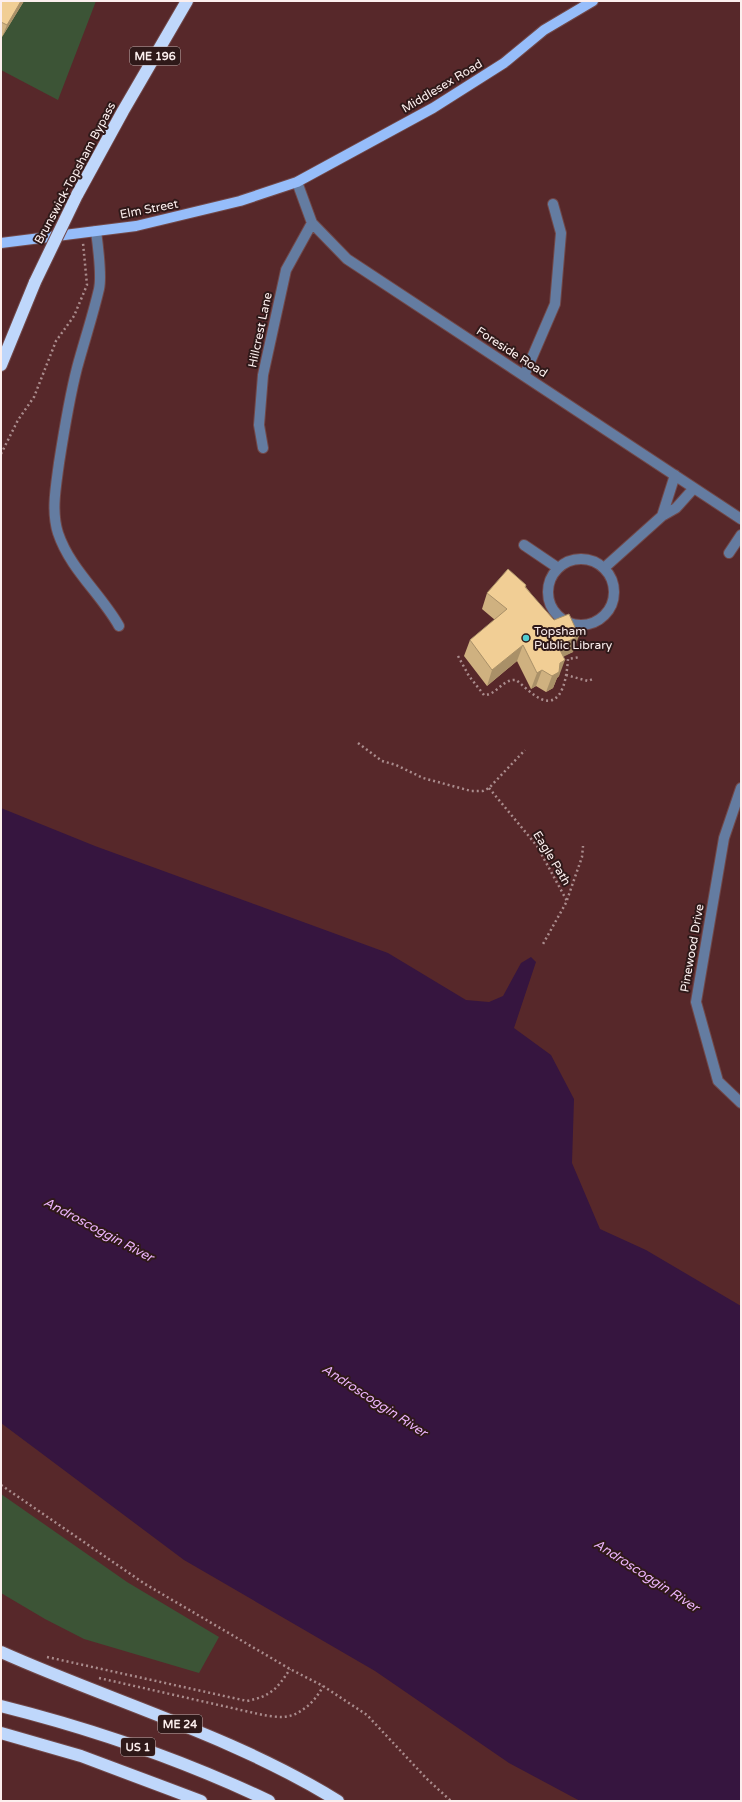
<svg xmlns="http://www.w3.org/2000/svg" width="742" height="1802" viewBox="0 0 742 1802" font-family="'Varela Round',sans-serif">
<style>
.green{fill:#3c5436}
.water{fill:#36153f}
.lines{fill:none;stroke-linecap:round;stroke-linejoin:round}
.minor-casing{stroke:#714849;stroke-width:12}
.major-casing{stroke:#714849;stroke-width:12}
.highway-casing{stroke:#714849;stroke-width:14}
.path{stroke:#aa8c8d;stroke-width:2.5;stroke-dasharray:2 3;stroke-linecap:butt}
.minor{stroke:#647ca1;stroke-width:10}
.major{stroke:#96bdfa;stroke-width:10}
.highway{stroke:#bfd7fb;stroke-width:12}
.highway-bridge-casing{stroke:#714849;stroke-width:14;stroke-linecap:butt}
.highway-bridge{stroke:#bfd7fb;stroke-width:12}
.wall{fill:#cfb180}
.shaded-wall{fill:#a99068}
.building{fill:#f1ce95;stroke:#a99068}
.poi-dot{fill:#51ccd1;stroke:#2f1919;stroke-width:1.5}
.labels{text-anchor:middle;stroke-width:4;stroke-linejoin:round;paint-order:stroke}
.shield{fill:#2f1919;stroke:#beafae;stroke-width:1}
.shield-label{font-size:11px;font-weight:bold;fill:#fcefee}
.street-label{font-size:12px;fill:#fcefee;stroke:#2f1919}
.poi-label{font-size:12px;fill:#fcefee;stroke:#2f1919;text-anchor:start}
.water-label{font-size:13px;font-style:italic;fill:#ecb4fb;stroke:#2f1919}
</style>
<rect width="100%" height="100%" fill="#57282a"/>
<!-- green -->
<path class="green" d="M1 1H96L58 100 1 70Z
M1 1494 127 1582 219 1637 199 1673 84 1639 45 1619 1 1593Z"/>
<!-- water -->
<path class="water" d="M1 808 95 846 388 953 466 1000 489 1002 503 996 521 963 531 957 536 962 514 1028 551 1055 574 1099 572 1163 600 1229 646 1250 741 1306V1801H580L509 1763 375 1671 184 1560 1 1423Z"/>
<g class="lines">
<!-- minor casing -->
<g class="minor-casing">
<path id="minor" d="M297 182 312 223 347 259 741 519
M96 231C98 246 102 276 99 289 93 315 84 342 77 368 69 399 64 431 59 463 56 486 51 511 58 533 70 569 101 594 119 626
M524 376 555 304 561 233 553 204
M263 448 259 425 263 375 286 270 312 223
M662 516 675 475
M524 545 558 568
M729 553 741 535
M548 592a33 33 0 1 1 66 0a33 33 0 1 1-66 0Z
M604 568 662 516 676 508 694 488
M741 788 724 838 696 1002 718 1081 741 1103"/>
</g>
<!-- major casing -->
<g class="major-casing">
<path id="major" d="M1 243 136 226 240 201 297 182 433 108 504 63 544 30 593 1"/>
</g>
<!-- highway casing -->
<g class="highway-casing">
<path id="highway" d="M77 195 123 111 187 1
M1 365 35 282
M1 1652C113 1702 233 1736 338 1801
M1 1706C93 1729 183 1760 269 1801
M1 1733 81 1756 201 1801"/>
</g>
<!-- path -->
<path class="path" d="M1 454 18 420 34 397 56 341 74 316 87 285 83 243
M458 656 469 676 484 695C497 695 502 679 516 680 524 686 532 695 541 699 564 709 567 672 568 659L580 657
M566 675 588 681 593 679
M358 743 382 761 396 765 423 778 471 791H483L489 788 525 750
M489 788 537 846 567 901 543 944
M567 900 582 857 583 846
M1 1485 145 1584 290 1669 323 1686 367 1715 427 1779 451 1801
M47 1657 247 1701C271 1696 277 1689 290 1669
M99 1678 263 1715C269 1716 276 1717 282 1717 299 1717 316 1701 323 1686"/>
<!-- minor -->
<use href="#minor" class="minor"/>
<!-- major -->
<use href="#major" class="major"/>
<!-- highway -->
<use href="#highway" class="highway"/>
<!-- highway-bridge casing -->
<g class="highway-bridge-casing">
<path id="highway-bridge" d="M35 282 77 195"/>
</g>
<!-- highway-bridge -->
<use href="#highway-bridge" class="highway-bridge"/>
</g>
<!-- wall -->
<path class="wall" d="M1 1H24L2 37 1 36Z
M526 585V587L573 652 563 656 559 676 557 678 553 688 546 692 536 686 531 689 517 661 487 686 464 656 470 640 495 620 482 609 487 593Z"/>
<!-- shaded-wall -->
<path class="shaded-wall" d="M21 1H24L2 37 7 25Z
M579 636 573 652 553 662 558 646Z
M523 645 517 661 487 686 492 670Z
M565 660 559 676 557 678 553 688 546 692 552 676 560 663Z
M542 670 536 686 531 689 537 673Z"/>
<!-- building -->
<path class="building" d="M1 1H21L7 25 1 22Z
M508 569 526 585 525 587 554 620 569 614 579 636 558 646 565 660 560 663 559 672 552 676 542 670 537 673 523 645 492 670 470 640 507 609 487 593Z"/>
<!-- markers -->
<circle class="poi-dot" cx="526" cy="638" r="4"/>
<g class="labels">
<!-- shield labels -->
<g class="shield">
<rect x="130" y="47" width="50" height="18" rx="3"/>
<rect x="158" y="1715" width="44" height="18" rx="3"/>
<rect x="121" y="1738" width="34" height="18" rx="3"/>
</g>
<g class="shield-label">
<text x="155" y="60">ME 196</text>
<text x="180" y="1728">ME 24</text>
<text x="138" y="1751">US 1</text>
</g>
<!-- street labels -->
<g class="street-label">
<text transform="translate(442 86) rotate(-31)" y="4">Middlesex Road</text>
<text transform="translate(75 173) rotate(-62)" y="4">Brunswick-Topsham Bypass</text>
<text transform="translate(149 209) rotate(-11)" y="4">Elm Street</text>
<text transform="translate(260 330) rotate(-78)" y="4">Hillcrest Lane</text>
<text transform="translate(512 352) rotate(33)" y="4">Foreside Road</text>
<text transform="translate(552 858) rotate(59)" y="4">Eagle Path</text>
<text transform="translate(692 948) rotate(-80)" y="4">Pinewood Drive</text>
</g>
<!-- poi labels -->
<g class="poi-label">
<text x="534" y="635">Topsham<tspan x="534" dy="14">Public Library</tspan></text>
</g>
<!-- water labels -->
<g class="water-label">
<text transform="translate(99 1229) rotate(28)" y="5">Androscoggin River</text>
<text transform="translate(375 1400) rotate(33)" y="5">Androscoggin River</text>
<text transform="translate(647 1575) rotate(33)" y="5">Androscoggin River</text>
</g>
</g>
<!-- border -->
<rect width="742" height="1802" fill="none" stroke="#fcefee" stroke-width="4"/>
</svg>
